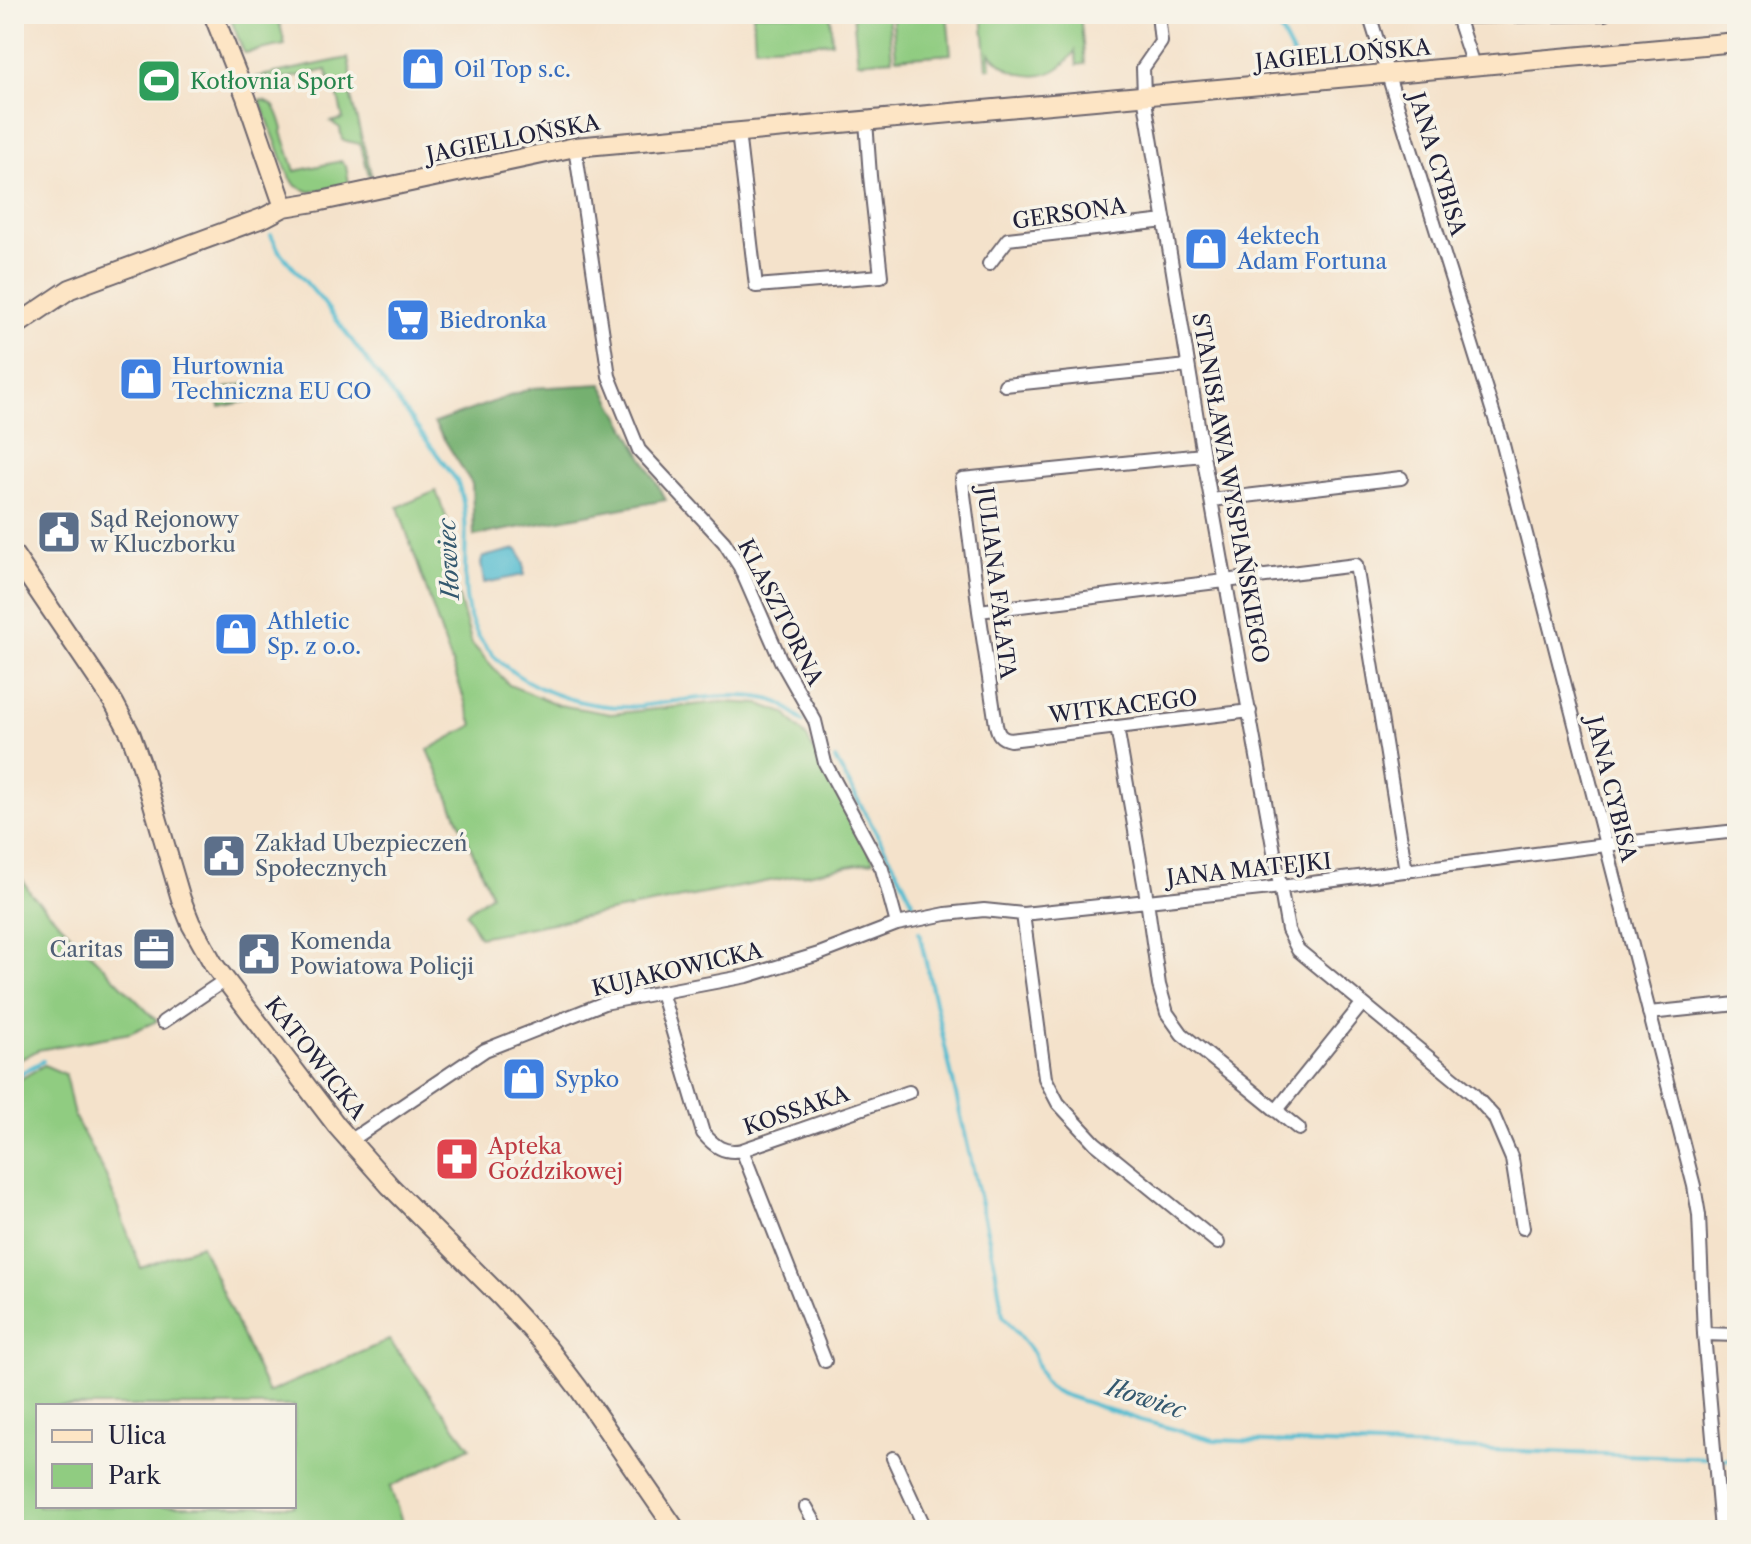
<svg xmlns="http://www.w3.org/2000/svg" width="1751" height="1544" viewBox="0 0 1751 1544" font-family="'Libre Caslon Text',serif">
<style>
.green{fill:#90cc81;stroke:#59775e;stroke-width:2;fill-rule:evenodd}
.forest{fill:#74b06f;stroke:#4b6955;stroke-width:2}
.water{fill:#53bcd0;stroke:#3a6f86;stroke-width:2}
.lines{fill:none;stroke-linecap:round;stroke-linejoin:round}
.stream{stroke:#53bcd0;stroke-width:4}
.street-casing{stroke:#6c656d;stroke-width:16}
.secondary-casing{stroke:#6c656d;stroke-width:22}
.street{stroke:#fff;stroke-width:12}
.secondary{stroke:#fde5c5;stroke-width:18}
.labels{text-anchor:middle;stroke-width:7;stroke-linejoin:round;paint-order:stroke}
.street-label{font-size:22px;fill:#22223b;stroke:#f7f3e8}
.shop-label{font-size:22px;fill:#366cbe;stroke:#f7f3e8;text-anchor:start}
.leisure-label{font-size:22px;fill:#27864d;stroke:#f7f3e8;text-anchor:start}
.service-label{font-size:22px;fill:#4e5e75;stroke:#f7f3e8;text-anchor:start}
.health-label{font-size:22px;fill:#be3a42;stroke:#f7f3e8;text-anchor:start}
.water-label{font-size:24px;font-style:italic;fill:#33586f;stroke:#f7f3e8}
</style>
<rect width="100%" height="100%" fill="#f7f3e8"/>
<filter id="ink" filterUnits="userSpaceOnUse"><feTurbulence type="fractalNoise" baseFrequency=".0125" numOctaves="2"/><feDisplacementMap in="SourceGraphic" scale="16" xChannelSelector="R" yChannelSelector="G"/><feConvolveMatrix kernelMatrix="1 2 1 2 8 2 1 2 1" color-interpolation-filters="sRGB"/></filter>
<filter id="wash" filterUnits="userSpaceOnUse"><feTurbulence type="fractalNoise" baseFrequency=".006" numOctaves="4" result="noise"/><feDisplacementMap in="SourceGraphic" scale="32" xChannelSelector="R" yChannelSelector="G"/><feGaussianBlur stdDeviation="1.8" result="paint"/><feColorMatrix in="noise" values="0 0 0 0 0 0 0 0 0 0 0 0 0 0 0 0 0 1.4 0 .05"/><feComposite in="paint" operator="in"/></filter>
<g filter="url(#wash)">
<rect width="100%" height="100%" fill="#f4e2cb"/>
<!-- green -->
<path class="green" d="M229 14H287L278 16 285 45 244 53Z
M753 14H830L832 42 755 47Z
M853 14H888L892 59 858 62Z
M892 14H947L951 54 896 58Z
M982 14H1080L1085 64 1077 65 1075 51C1054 85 1014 82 990 53L991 68H987Z
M348 58 353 83 348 84 349 90 372 177 369 175 360 144 342 140 340 128 331 122 343 119 337 92H331L327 70 278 80 268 78 257 80 256 77Z
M260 100C276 100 279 116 283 129L282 132 295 171 341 161 346 166 349 183 346 185 310 192 296 186 288 174Z
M250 383 253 400 220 407 217 390Z
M436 491 452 532 456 588 472 644 509 685 559 705 611 714 721 702 759 704 785 713 807 738 874 861 479 937 466 913 491 894 428 750 473 725 398 507Z
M14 865 31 894 157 1021 130 1033 38 1050 14 1063Z
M44 1065 65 1074 74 1116 106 1176 141 1268 201 1245 268 1393 389 1340 470 1447 390 1487 405 1530H14V1083ZM38 1406H294V1506H38Z"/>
<!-- forest -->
<path class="forest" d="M602 384 666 500 474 536 472 484 434 423 532 388Z"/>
<!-- water -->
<path class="water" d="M516 549 519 551 524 565V575L484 583 481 563 483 557Z"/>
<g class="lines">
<!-- stream -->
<path class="stream" d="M1272 14 1293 55
M271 235 279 251 323 302 457 481C472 518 462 559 466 597 473 672 566 709 631 707 669 703 745 687 779 703 788 707 796 715 803 722
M835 759 898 872 912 900 914 911
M919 932 995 1266 1003 1316 1033 1353 1043 1380 1049 1387 1061 1394 1140 1420 1214 1440 1710 1458
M14 1077 43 1061
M1720 1460 1737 1458"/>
</g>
</g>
<g filter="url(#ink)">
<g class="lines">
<!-- street casing -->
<g class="street-casing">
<path id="street" d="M1158 14 1161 42 1143 68 1144 95 1203 455 1288 930 1298 950 1473 1094 1494 1117 1512 1159 1523 1228
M1369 14 1502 441 1694 1186 1699 1215 1704 1334 1721 1530
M1456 14 1473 65
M1458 17 1605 14
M738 132 756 286 881 276 870 176 866 121
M575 147 609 376 639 450 724 542 740 567 781 661 815 721 825 763 882 869 897 924
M989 264 1008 239 1165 221
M1005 385 1188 366
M1203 455 962 479 979 611 996 725C998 734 1000 738 1010 740L1250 711
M1211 500 1401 478
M979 611 1356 565 1406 871
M1117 727 1147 900 1159 985 1167 1013 1182 1034 1299 1129
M1023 914 1045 1078 1058 1103 1095 1143 1218 1243
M661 992 703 1133C714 1146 724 1154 742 1150L909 1092
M1649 1013 1737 1004
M163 1022 225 980
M1276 1111 1362 1004
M350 1141 485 1050 604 1003 747 976 819 954 897 924 946 914 984 910 1023 914 1281 887 1605 845 1737 831
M742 1150 825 1361
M1704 1334 1737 1335
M893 1458 926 1530
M806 1507 819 1530"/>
</g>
<!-- secondary casing -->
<g class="secondary-casing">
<path id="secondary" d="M213 14 246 97 284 207
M14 327 70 289 265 217 284 207 321 201 575 147 1737 42
M14 555 114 703 131 735 141 763 181 899 191 924 214 965 337 1126 390 1186 502 1298 547 1347 579 1389 676 1530"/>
</g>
<!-- street -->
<use href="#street" class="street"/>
<!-- secondary -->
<use href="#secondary" class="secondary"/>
</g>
</g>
<!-- icons -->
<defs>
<g id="shop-square" transform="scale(2.3)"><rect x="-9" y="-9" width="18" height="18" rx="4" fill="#3f7fe0" stroke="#f7f3e8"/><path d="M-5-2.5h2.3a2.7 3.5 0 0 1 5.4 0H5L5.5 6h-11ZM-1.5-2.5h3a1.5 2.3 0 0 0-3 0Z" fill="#fff"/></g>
<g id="stadium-square" transform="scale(2.3)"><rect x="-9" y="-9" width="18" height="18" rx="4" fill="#2e9e5b" stroke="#f7f3e8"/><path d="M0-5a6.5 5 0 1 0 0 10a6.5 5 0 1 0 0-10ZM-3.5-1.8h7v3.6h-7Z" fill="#fff"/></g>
<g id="supermarket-square" transform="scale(2.3)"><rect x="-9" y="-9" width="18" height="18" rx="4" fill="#3f7fe0" stroke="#f7f3e8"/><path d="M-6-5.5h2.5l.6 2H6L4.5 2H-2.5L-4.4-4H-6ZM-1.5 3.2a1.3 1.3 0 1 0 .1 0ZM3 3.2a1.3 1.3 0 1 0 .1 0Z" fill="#fff"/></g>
<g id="civic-square" transform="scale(2.3)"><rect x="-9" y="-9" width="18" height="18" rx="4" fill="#5c6f8a" stroke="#f7f3e8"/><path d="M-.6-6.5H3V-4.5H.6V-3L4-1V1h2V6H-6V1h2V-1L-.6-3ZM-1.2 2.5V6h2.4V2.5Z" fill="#fff"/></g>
<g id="office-square" transform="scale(2.3)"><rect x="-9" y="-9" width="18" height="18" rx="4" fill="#5c6f8a" stroke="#f7f3e8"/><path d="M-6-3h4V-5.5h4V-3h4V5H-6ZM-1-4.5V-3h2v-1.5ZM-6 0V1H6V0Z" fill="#fff"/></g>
<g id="pharmacy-square" transform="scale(2.3)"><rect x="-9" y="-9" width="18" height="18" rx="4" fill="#e0444e" stroke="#f7f3e8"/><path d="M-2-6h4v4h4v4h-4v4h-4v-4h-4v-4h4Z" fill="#fff"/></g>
</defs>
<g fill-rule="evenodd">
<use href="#shop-square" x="423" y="69"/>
<use href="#stadium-square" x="159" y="81"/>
<use href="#shop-square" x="1206" y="249"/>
<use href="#supermarket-square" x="408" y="320"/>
<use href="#shop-square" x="141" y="379"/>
<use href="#civic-square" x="59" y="532"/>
<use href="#shop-square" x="236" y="634"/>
<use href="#civic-square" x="224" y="856"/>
<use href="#office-square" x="154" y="949"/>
<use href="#civic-square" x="259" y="954"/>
<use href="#shop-square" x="524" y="1079"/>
<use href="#pharmacy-square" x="457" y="1159"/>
</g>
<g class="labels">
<!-- street labels -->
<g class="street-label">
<text transform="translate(1343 54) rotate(-5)" y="8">JAGIELLOŃSKA</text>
<text transform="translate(513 138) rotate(-11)" y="8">JAGIELLOŃSKA</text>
<text transform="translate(1438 164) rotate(73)" y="8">JANA CYBISA</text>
<text transform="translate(1069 213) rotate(-8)" y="8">GERSONA</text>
<text transform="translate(1231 488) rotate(80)" y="8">STANISŁAWA WYSPIAŃSKIEGO</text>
<text transform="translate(997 583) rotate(83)" y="8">JULIANA FAŁATA</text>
<text transform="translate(781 612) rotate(63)" y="8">KLASZTORNA</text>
<text transform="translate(1123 706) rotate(-7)" y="8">WITKACEGO</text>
<text transform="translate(1612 789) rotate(76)" y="8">JANA CYBISA</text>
<text transform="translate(1249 869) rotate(-6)" y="8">JANA MATEJKI</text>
<text transform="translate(677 969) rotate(-13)" y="8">KUJAKOWICKA</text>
<text transform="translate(316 1058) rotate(52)" y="8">KATOWICKA</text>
<text transform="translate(796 1110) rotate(-19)" y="8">KOSSAKA</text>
</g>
<!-- shop labels -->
<g class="shop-label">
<text x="454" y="77">Oil Top s.c.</text>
<text x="1237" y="244">4ektech<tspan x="1237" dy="25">Adam Fortuna</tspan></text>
<text x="439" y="328">Biedronka</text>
<text x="172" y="374">Hurtownia<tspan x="172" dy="25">Techniczna EU CO</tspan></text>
<text x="267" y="629">Athletic<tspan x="267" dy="25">Sp. z o.o.</tspan></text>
<text x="555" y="1087">Sypko</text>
</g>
<!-- leisure labels -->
<g class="leisure-label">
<text x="190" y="89">Kotłovnia Sport</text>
</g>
<!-- service labels -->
<g class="service-label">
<text x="90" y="527">Sąd Rejonowy<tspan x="90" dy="25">w Kluczborku</tspan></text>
<text x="255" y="851">Zakład Ubezpieczeń<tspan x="255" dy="25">Społecznych</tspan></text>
<text x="290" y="949">Komenda<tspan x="290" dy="25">Powiatowa Policji</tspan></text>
<text x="123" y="957" text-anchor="end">Caritas</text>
</g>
<!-- health labels -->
<g class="health-label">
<text x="488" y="1154">Apteka<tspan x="488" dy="25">Goździkowej</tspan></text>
</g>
<!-- water labels -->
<g class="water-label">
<text transform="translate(449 559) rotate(-93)" y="8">Iłowiec</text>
<text transform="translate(1146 1399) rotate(18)" y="8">Iłowiec</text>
</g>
</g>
<!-- margin -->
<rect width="1751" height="1544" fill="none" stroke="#f7f3e8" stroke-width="48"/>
<!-- legend -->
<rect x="36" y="1404" width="260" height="104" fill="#f7f3e8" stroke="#a29fa3" stroke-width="2"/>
<rect x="52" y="1430" width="40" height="12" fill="#fde5c5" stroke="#a29fa3" stroke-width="2"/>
<text x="108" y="1444" font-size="24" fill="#22223b">Ulica</text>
<rect x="52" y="1464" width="40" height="24" fill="#90cc81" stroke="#a29fa3" stroke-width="2"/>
<text x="108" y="1484" font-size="24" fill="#22223b">Park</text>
</svg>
